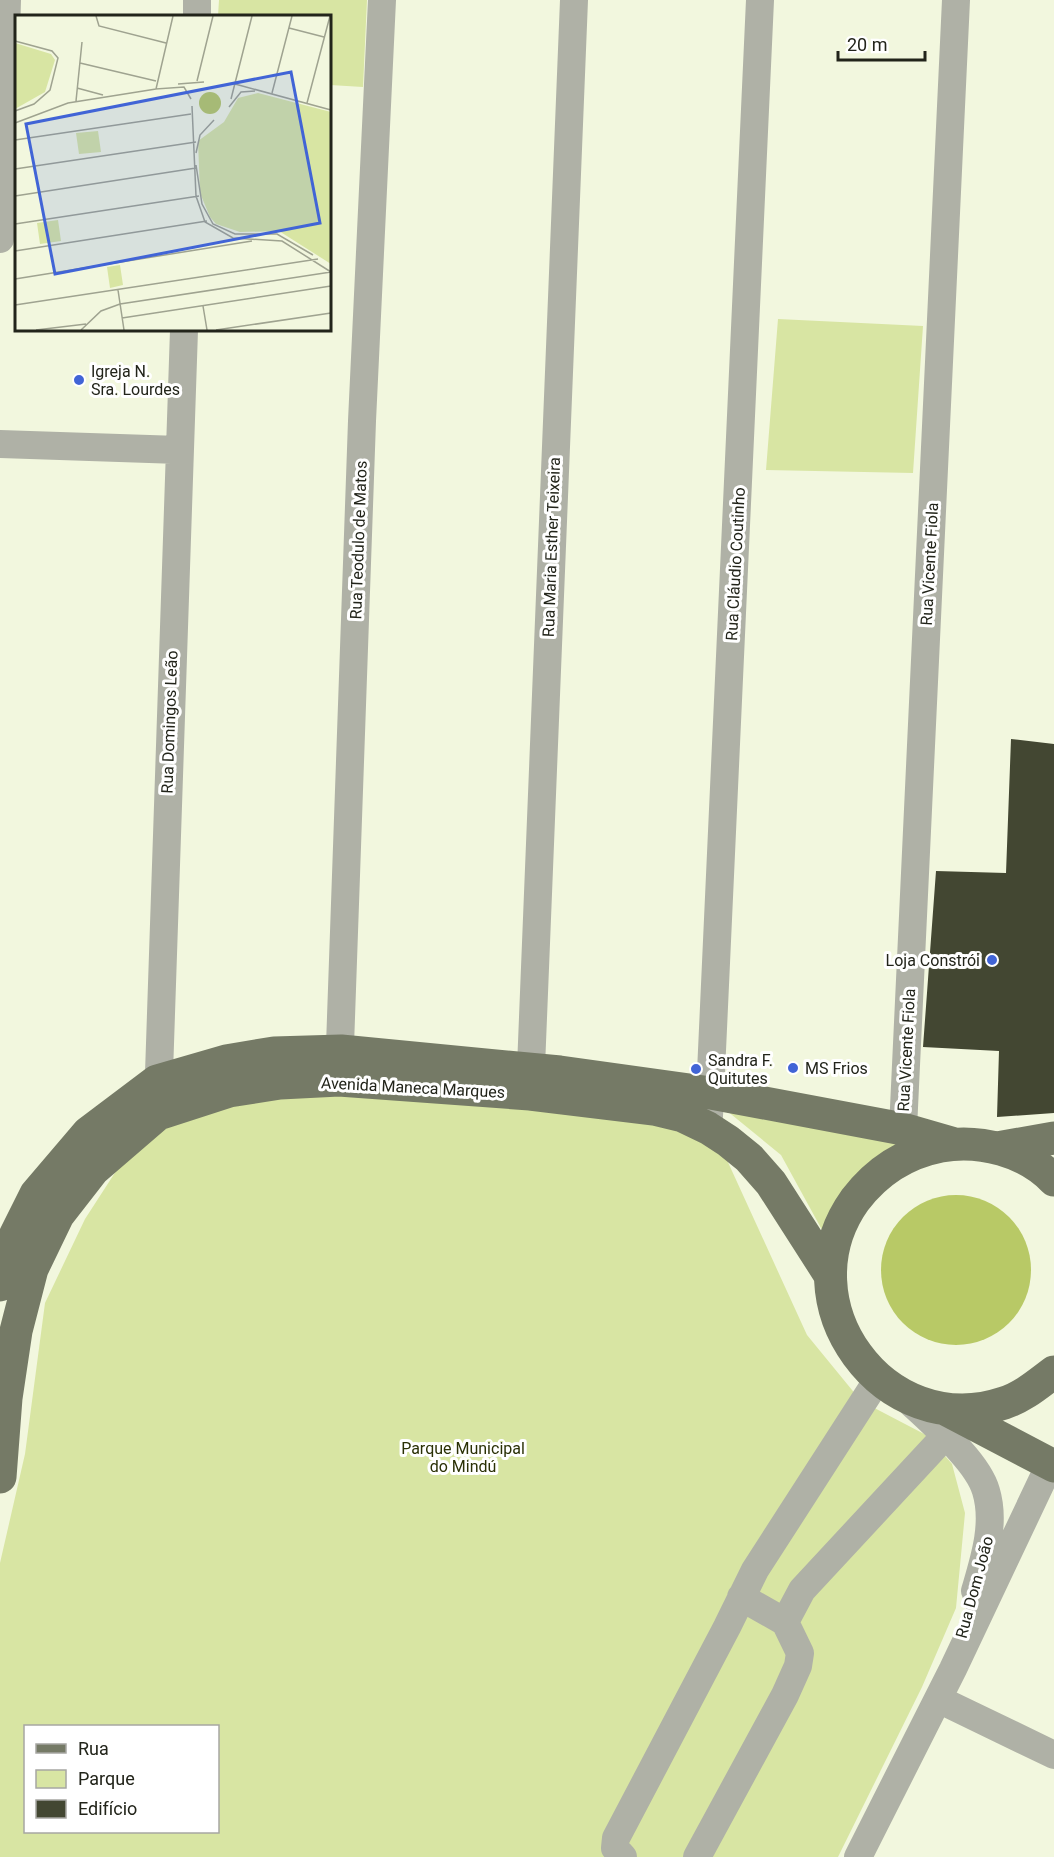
<svg xmlns="http://www.w3.org/2000/svg" width="1054" height="1857" viewBox="0 0 1054 1857" font-family="Roboto,sans-serif">
<style>
.green{fill:#d8e5a3;fill-rule:evenodd}
.water{fill:#b8c966}
.building{fill:#434732}
.lines{fill:none;stroke-linecap:round;stroke-linejoin:round}
.minor{stroke:#afb1a6;stroke-width:28}
.major{stroke:#757a66;stroke-width:33}
.poi-dot{fill:#4164d6;stroke:#fff;stroke-width:2}
.labels{text-anchor:middle;stroke-width:6;stroke-linejoin:round;paint-order:stroke}
.poi-label{font-size:16px;fill:#22241a;stroke:#fff;text-anchor:start}
.street-label{font-size:16px;fill:#22241a;stroke:#fff}
.park-label{font-size:16px;fill:#2a3005;stroke:#fff}
.inset-road{fill:none;stroke:#9fa390;stroke-width:1.5}
.view{fill:#4164d6;fill-opacity:0.15;stroke:#4164d6;stroke-width:3}
.inset-edge{fill:none;stroke:#22241a;stroke-width:3}
</style>
<rect width="100%" height="100%" fill="#f2f7de"/>
<!-- green -->
<path class="green" d="M219 0H367L363 87 330 85V16H218Z
M778 319 923 326 913 473 766 470Z
M239 1094 544 1097 716 1136 807 1335 861 1401 928 1436 952 1464 965 1513 956 1608 922 1687 838 1857H0V1563L25 1454 45 1303 85 1219 129 1151 181 1117ZM26 1726H218V1832H26Z
M721 1106 917 1139 827 1239 781 1155Z"/>
<!-- water -->
<path class="water" d="M881 1270a75 75 0 1 1 150 0a75 75 0 1 1-150 0Z"/>
<!-- building -->
<path class="building" d="M1011 739 1054 744V1113L997 1117 999 1051 923 1047 936 871 1006 873Z"/>
<g class="lines">
<!-- minor -->
<path class="minor" d="M197 16V0
M0 239 7 0
M0 444 179 450
M339 1074 362 421 382 0
M530 1092 574 0
M158 1103 184 330
M709 1116 760 0
M903 1129 956 0
M902 1394C926 1418 977 1459 986 1491 996 1524 984 1560 975 1591
M741 1597 785 1622
M938 1699 1054 1755
M623 1857 615 1848 616 1838 727 1627 755 1570 878 1379
M697 1857 785 1695 798 1666 800 1653 785 1622 802 1590 945 1436
M858 1857 953 1669 1050 1464"/>
<!-- major -->
<path class="major" d="M997 1148 1054 1138
M1054 1180C1026 1151 980 1139 941 1146 905 1153 877 1171 855 1200 782 1302 884 1443 1004 1403 1023 1397 1038 1384 1054 1372
M0 1285 11 1244 36 1194 88 1133 157 1081 226 1061 274 1053 341 1051 560 1072 711 1093 903 1129 955 1144
M947 1410 1054 1466
M0 1477 6 1398 16 1331 32 1269 58 1215 93 1170 158 1114 229 1091 280 1083 339 1080 530 1094 654 1109 683 1116 708 1128 728 1141 749 1158 771 1183 830 1275"/>
</g>
<!-- markers -->
<g class="poi-dot">
<circle cx="79" cy="380" r="6"/>
<circle cx="992" cy="960" r="6"/>
<circle cx="793" cy="1068" r="6"/>
<circle cx="696" cy="1069" r="6"/>
</g>
<g class="labels">
<!-- poi labels -->
<g class="poi-label">
<text x="91" y="377">Igreja N.<tspan x="91" dy="18">Sra. Lourdes</tspan></text>
<text x="980" y="966" text-anchor="end">Loja Constrói</text>
<text x="708" y="1066">Sandra F.<tspan x="708" dy="18">Quitutes</tspan></text>
<text x="805" y="1074">MS Frios</text>
</g>
<!-- street labels -->
<g class="street-label">
<text transform="translate(358 540) rotate(-88)" y="6">Rua Teodulo de Matos</text>
<text transform="translate(551 547) rotate(-88)" y="6">Rua Maria Esther Teixeira</text>
<text transform="translate(735 564) rotate(-87)" y="6">Rua Cláudio Coutinho</text>
<text transform="translate(929 564) rotate(-87)" y="6">Rua Vicente Fiola</text>
<text transform="translate(169 722) rotate(-88)" y="6">Rua Domingos Leão</text>
<text transform="translate(906 1050) rotate(-87)" y="6">Rua Vicente Fiola</text>
<text transform="translate(413 1087) rotate(3)" y="6">Avenida Maneca Marques</text>
<text transform="translate(974 1587) rotate(-75)" y="6">Rua Dom João</text>
</g>
<!-- park labels -->
<g class="park-label">
<text x="463" y="1454">Parque Municipal<tspan x="463" dy="18">do Mindú</tspan></text>
</g>
</g>
<!-- overview -->
<g transform="translate(15 15)">
<rect width="316" height="316" fill="#f2f7de"/>
<path d="M0 28 36 39 40 45 30 77 0 94ZM243 78 316 97V249L264 216 225 217 201 209 195 202 185 178 183 126 209 107 223 83ZM83 116 86 137 64 139 61 118ZM43 205 46 226 25 229 22 208ZM105 250 108 270 95 273 92 252Z" fill="#d8e5a3"/>
<path d="M184 88a11 11 0 1 1 22 0a11 11 0 1 1-22 0Z" fill="#b8c966"/>
<path class="inset-road" d="M81 1 84 11 151 28M158 1 141 74 169 72 176 84M274 13 309 22M0 26 37 36 43 43 35 75 19 89 0 96M65 48 141 66M182 66 198 1M163 69 189 67M220 69 316 95M62 73 88 80M257 78 277 1M216 84 237 1M61 86 67 27M292 88 315 1M177 91 181 181 190 207 218 223 267 226 316 257M214 92 226 77 240 76M0 108 53 88 141 74M0 125 176 99M181 138 185 120 199 105M181 150 187 189 198 209 220 219H262L298 240M0 154 181 127M0 181 181 153M0 209 184 181M0 236 192 206M0 264 237 226M103 275 109 315M0 290 303 244M188 291 192 315M107 303 316 271M21 315 71 309M66 315 86 296 105 289 316 257M201 315 316 298"/>
<path class="view" d="M276 57 305 208 40 259 11 109Z"/>
<rect width="316" height="316" class="inset-edge"/>
</g>
<!-- legend -->
<rect x="24" y="1725" width="195" height="108" fill="#ffffff" stroke="#a7a7a3" stroke-width="1.5"/>
<rect x="36" y="1744" width="30" height="9" fill="#757a66" stroke="#a7a7a3" stroke-width="1.5"/>
<text x="78" y="1755" font-size="18" fill="#22241a">Rua</text>
<rect x="36" y="1770" width="30" height="18" fill="#d8e5a3" stroke="#a7a7a3" stroke-width="1.5"/>
<text x="78" y="1785" font-size="18" fill="#22241a">Parque</text>
<rect x="36" y="1800" width="30" height="18" fill="#434732" stroke="#a7a7a3" stroke-width="1.5"/>
<text x="78" y="1815" font-size="18" fill="#22241a">Edifício</text>
<!-- scale -->
<path d="M838 51v9h87v-9" fill="none" stroke="#22241a" stroke-width="3"/>
<text x="847" y="51" font-size="18" fill="#22241a" stroke="#ffffff" stroke-width="4.5" paint-order="stroke">20 m</text>
</svg>
